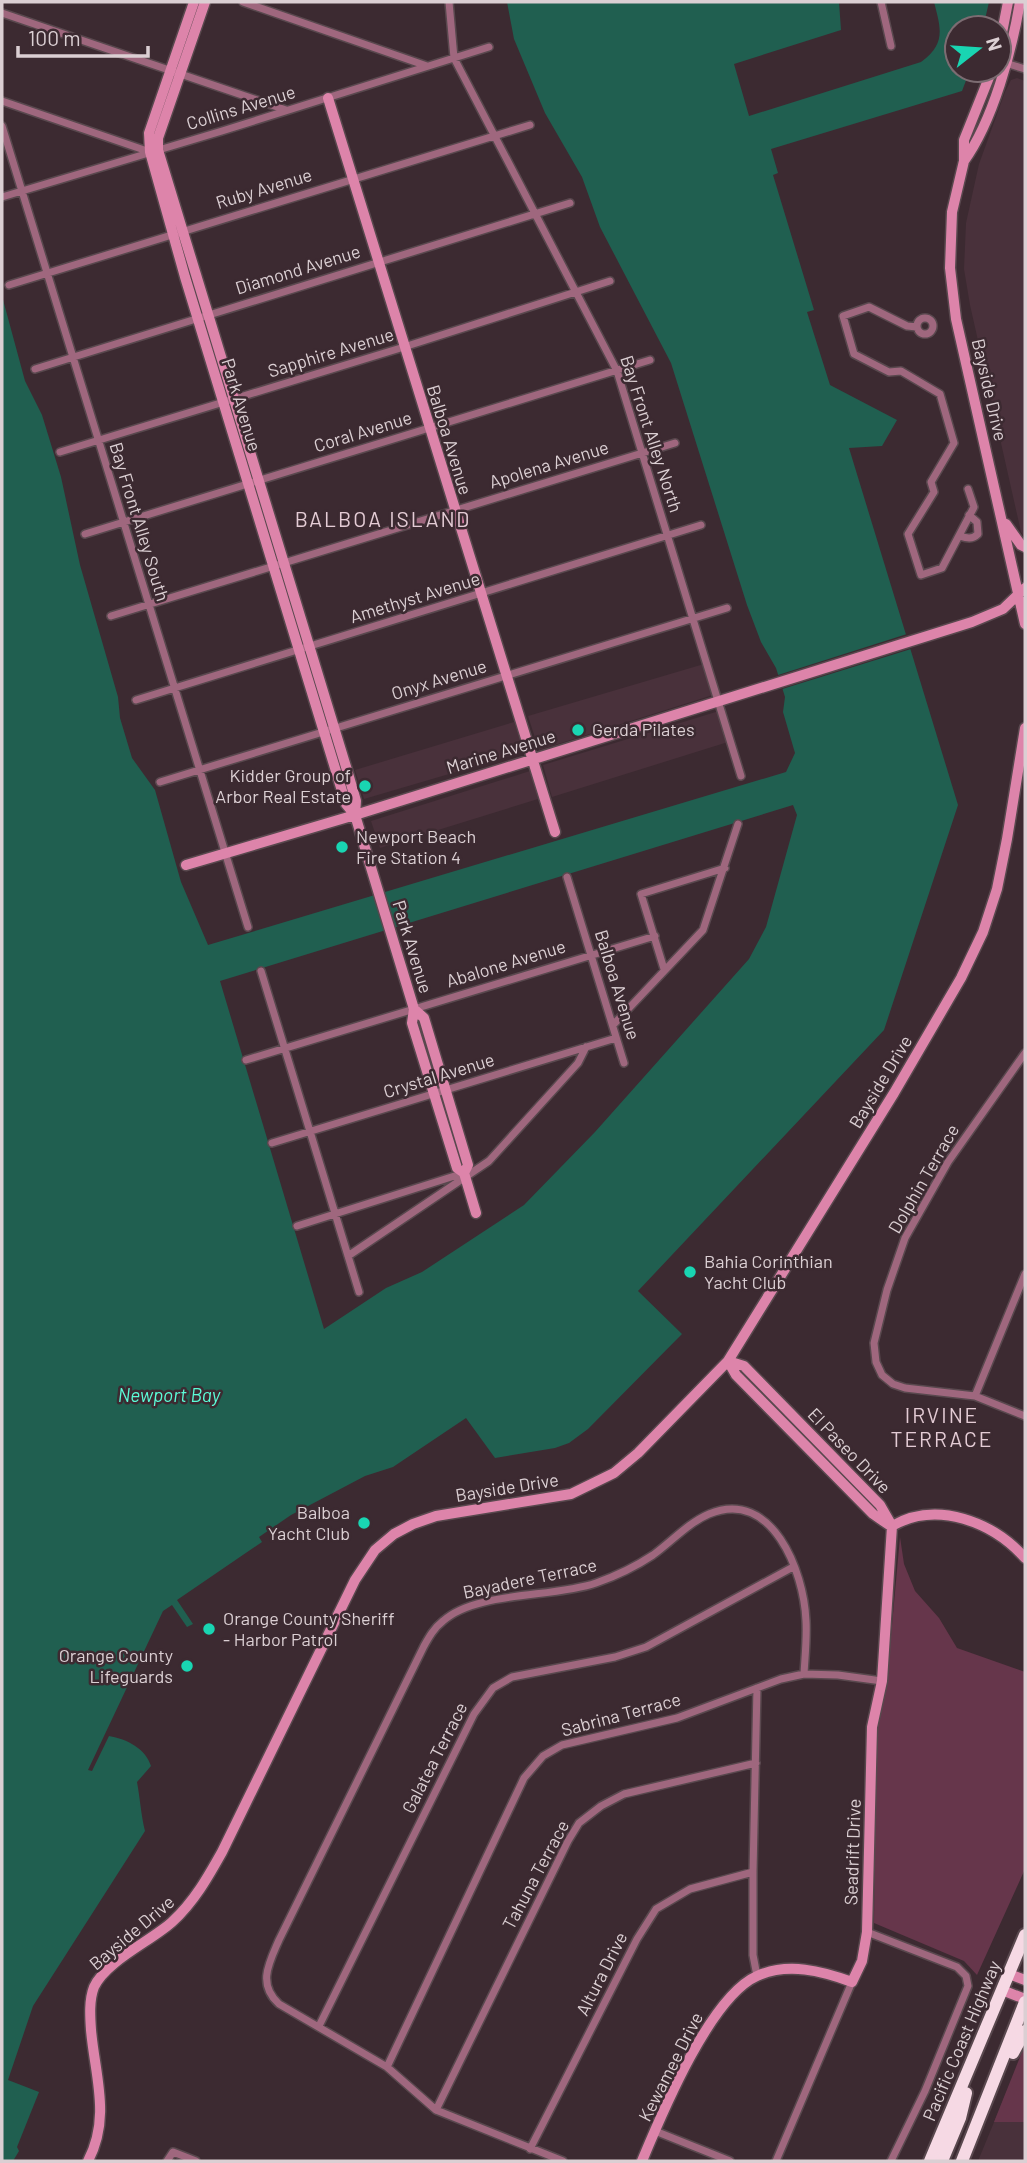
<svg xmlns="http://www.w3.org/2000/svg" width="1027" height="2163" viewBox="0 0 1027 2163" font-family="Barlow,sans-serif">
<style>
.built{fill:#49313b}
.green{fill:#66364b}
.water{fill:#205f50;fill-rule:evenodd}
.pier{fill:#3c2a31}
.lines{fill:none;stroke-linecap:round;stroke-linejoin:round}
.street-casing{stroke:#59484e;stroke-width:10}
.secondary-casing{stroke:#59484e;stroke-width:13}
.highway-casing{stroke:#59484e;stroke-width:16}
.street{stroke:#9f677e;stroke-width:7}
.secondary{stroke:#dd84aa;stroke-width:10}
.highway{stroke:#f6d9e4;stroke-width:12}
.poi-dot{fill:#19d5b2;stroke:#3c2a31;stroke-width:2.5}
.labels{text-anchor:middle;stroke-width:5;stroke-linejoin:round;paint-order:stroke}
.street-label{font-size:18px;fill:#dbcfd3;stroke:#3c2a31}
.poi-label{font-size:18px;fill:#dbcfd3;stroke:#3c2a31;text-anchor:start}
.water-label{font-size:19px;font-style:italic;fill:#5bfdd8;stroke:#3c2a31}
.quarter-label{font-size:21px;letter-spacing:2px;fill:#e4ccd5;stroke:#3c2a31}
</style>
<rect width="100%" height="100%" fill="#3c2a31"/>
<!-- built -->
<path class="built" d="M1017 78 1025 81V538L1021 532 970 305 964 269 966 223 979 164 1005 92 1011 80Z
M704 664 713 695 539 750 528 716Z
M719 711 728 742 552 797 543 765Z
M514 722 524 752 364 799 355 770Z
M530 771 538 799 380 848 371 821Z
M1025 2049V2161H978L1023 2052Z"/>
<!-- green -->
<path class="green" d="M900 1537 904 1564 915 1591 939 1618 957 1648 1025 1672V1869L977 1975 964 1961 874 1923 876 1728 887 1680Z
M1025 2046V2122H994L1024 2047Z"/>
<!-- water -->
<path class="water" d="M507 2H839L841 30 734 64 749 116 921 62C946 44 941 29 934 2H989L983 28H957V70H970L962 91 771 149 778 173 773 175 814 310 807 312 830 385 897 420 882 446 849 448 958 805 884 1030 638 1291 682 1334 588 1429 569 1443 555 1448 495 1458 466 1418 393 1467 365 1476 291 1515 259 1537 262 1542 177 1600 193 1624 187 1627 172 1605 163 1611 88 1770 92 1771 109 1736C127 1739 146 1749 151 1766L137 1782C140 1798 141 1815 145 1831L33 2006 8 2080 39 2092 17 2147 19 2151 13 2161H2V296L25 381 42 415 61 477 80 565 118 697 120 718 132 758 155 790 181 882 208 945 786 772 795 753 783 712 785 697 776 668 761 642 747 605 671 363 600 227 582 177 545 113 514 39ZM793 805 797 815 766 927 749 959 595 1132 524 1205 422 1272 386 1288 324 1329 220 981Z"/>
<!-- pier -->
<path class="pier" d="M907 634 911 649 779 690 775 676Z"/>
<g class="lines">
<!-- street casing -->
<g class="street-casing">
<path id="street" d="M243 2 427 66
M449 2 454 58 617 371 741 776
M881 2 891 46
M2 13 286 110
M999 61 1025 69
M2 101 150 152
M2 126 248 927
M2 197 222 131 489 47
M9 285 530 125
M917 326a8 8 0 1 1 16 0a8 8 0 1 1-16 0Z
M917 327 907 326 869 307 843 316 854 354 889 372 901 371 940 394 954 443 931 482 934 492 908 534 921 575 942 568 974 507 968 489
M35 369 570 203
M60 452 404 347 610 281
M85 534 650 360
M959 536C966 538 972 540 978 534L977 522 969 515
M111 616 675 443
M136 700 701 525
M160 782 727 608
M567 877 624 1063
M664 969 641 894 725 868
M261 971 359 1292
M613 1025 703 930 738 824
M1025 1053 948 1162 905 1238 887 1290 874 1343 876 1362 882 1375 893 1384 905 1388 975 1396 1025 1416
M246 1060 655 936
M272 1143 616 1038
M297 1226 464 1173
M348 1256 489 1161 578 1063 586 1047
M975 1396 1025 1274
M867 1932 957 1967 966 1976 968 1986 925 2091 891 2161
M757 1976 753 1955V1872L757 1688
M319 2026 474 1714 493 1688 512 1677 615 1657 646 1647 793 1567
M387 2067 524 1778 543 1756 562 1745 677 1718 781 1679 804 1674 838 1675 882 1681
M436 2110 568 1841 579 1823 601 1806 624 1794 756 1763
M655 2131 730 2161
M530 2149 637 1939 656 1909 690 1889 753 1872
M167 2161 173 2152 196 2161
M563 2161 436 2110 387 2067 279 2004C257 1984 269 1963 279 1940L424 1646C429 1637 434 1628 443 1621 476 1591 553 1598 596 1583 616 1576 635 1567 653 1555 671 1542 688 1523 709 1514 772 1488 804 1571 806 1621 807 1638 805 1656 804 1674
M776 2161 852 1982"/>
</g>
<!-- secondary casing -->
<g class="secondary-casing">
<path id="secondary" d="M194 2 149 133 150 152 185 277 346 804 355 815 414 1009 412 1023 457 1168 464 1173 476 1213
M205 2 158 138V150L347 770 356 801 355 815
M999 48 1008 2
M992 70 964 140V161L952 212 950 268 956 319 1025 624
M328 98 555 832
M964 161C993 121 1012 50 1020 2
M1006 524 1021 545 1025 547
M186 865 355 815 972 622 1003 609 1025 588
M414 1009 424 1018 468 1165 464 1173
M728 1361 736 1375 873 1514 889 1525
M892 1526C937 1500 993 1522 1025 1558
M1009 1974 1025 1980
M1002 1990 1025 1999
M88 2161C111 2117 95 2076 91 2030 90 2016 89 2000 94 1987 106 1961 151 1941 172 1922 194 1902 208 1877 222 1852L355 1580 375 1550 394 1534 413 1524 436 1516 571 1494 614 1473 638 1453 728 1361 894 1093 961 978 983 932 997 889 1007 839 1025 728
M642 2161C662 2113 710 1997 757 1976 788 1962 822 1971 852 1982L862 1961 867 1932 872 1727 882 1681 892 1526 880 1505 744 1366 728 1361"/>
</g>
<!-- highway casing -->
<g class="highway-casing">
<path id="highway" d="M1013 2053 1025 2031
M930 2161 1025 1935
M942 2161 960 2118 966 2093
M962 2161 1025 2002"/>
</g>
<!-- street -->
<use href="#street" class="street"/>
<!-- secondary -->
<use href="#secondary" class="secondary"/>
<!-- highway -->
<use href="#highway" class="highway"/>
</g>
<!-- markers -->
<g class="poi-dot">
<circle cx="578" cy="730" r="7"/>
<circle cx="365" cy="786" r="7"/>
<circle cx="342" cy="847" r="7"/>
<circle cx="690" cy="1272" r="7"/>
<circle cx="364" cy="1523" r="7"/>
<circle cx="209" cy="1629" r="7"/>
<circle cx="187" cy="1666" r="7"/>
</g>
<g class="labels">
<!-- street labels -->
<g class="street-label">
<text transform="translate(241 108) rotate(-17)" y="6">Collins Avenue</text>
<text transform="translate(264 189) rotate(-17)" y="6">Ruby Avenue</text>
<text transform="translate(298 270) rotate(-17)" y="6">Diamond Avenue</text>
<text transform="translate(331 353) rotate(-17)" y="6">Sapphire Avenue</text>
<text transform="translate(989 390) rotate(77)" y="6">Bayside Drive</text>
<text transform="translate(241 405) rotate(73)" y="6">Park Avenue</text>
<text transform="translate(363 432) rotate(-17)" y="6">Coral Avenue</text>
<text transform="translate(651 434) rotate(72)" y="6">Bay Front Alley North</text>
<text transform="translate(449 440) rotate(73)" y="6">Balboa Avenue</text>
<text transform="translate(549 465) rotate(-17)" y="6">Apolena Avenue</text>
<text transform="translate(139 522) rotate(73)" y="6">Bay Front Alley South</text>
<text transform="translate(415 598) rotate(-17)" y="6">Amethyst Avenue</text>
<text transform="translate(439 680) rotate(-17)" y="6">Onyx Avenue</text>
<text transform="translate(501 752) rotate(-17)" y="6">Marine Avenue</text>
<text transform="translate(412 947) rotate(73)" y="6">Park Avenue</text>
<text transform="translate(506 964) rotate(-17)" y="6">Abalone Avenue</text>
<text transform="translate(617 985) rotate(73)" y="6">Balboa Avenue</text>
<text transform="translate(439 1076) rotate(-17)" y="6">Crystal Avenue</text>
<text transform="translate(881 1082) rotate(-59)" y="6">Bayside Drive</text>
<text transform="translate(924 1179) rotate(-60)" y="6">Dolphin Terrace</text>
<text transform="translate(849 1451) rotate(46)" y="6">El Paseo Drive</text>
<text transform="translate(507 1488) rotate(-9)" y="6">Bayside Drive</text>
<text transform="translate(530 1579) rotate(-12)" y="6">Bayadere Terrace</text>
<text transform="translate(621 1715) rotate(-15)" y="6">Sabrina Terrace</text>
<text transform="translate(435 1758) rotate(-63)" y="6">Galatea Terrace</text>
<text transform="translate(853 1852) rotate(-88)" y="6">Seadrift Drive</text>
<text transform="translate(536 1875) rotate(-62)" y="6">Tahuna Terrace</text>
<text transform="translate(132 1933) rotate(-40)" y="6">Bayside Drive</text>
<text transform="translate(602 1974) rotate(-63)" y="6">Altura Drive</text>
<text transform="translate(962 2041) rotate(-67)" y="6">Pacific Coast Highway</text>
<text transform="translate(671 2067) rotate(-63)" y="6">Kewamee Drive</text>
</g>
<!-- poi labels -->
<g class="poi-label">
<text x="592" y="736">Gerda Pilates</text>
<text x="351" y="782" text-anchor="end">Kidder Group of<tspan x="351" dy="21">Arbor Real Estate</tspan></text>
<text x="356" y="843">Newport Beach<tspan x="356" dy="21">Fire Station 4</tspan></text>
<text x="704" y="1268">Bahia Corinthian<tspan x="704" dy="21">Yacht Club</tspan></text>
<text x="350" y="1519" text-anchor="end">Balboa<tspan x="350" dy="21">Yacht Club</tspan></text>
<text x="223" y="1625">Orange County Sheriff<tspan x="223" dy="21">- Harbor Patrol</tspan></text>
<text x="173" y="1662" text-anchor="end">Orange County<tspan x="173" dy="21">Lifeguards</tspan></text>
</g>
<!-- water labels -->
<g class="water-label">
<text x="169" y="1402">Newport Bay</text>
</g>
<!-- quarter labels -->
<g class="quarter-label">
<text x="383" y="527">BALBOA ISLAND</text>
<text x="942" y="1423">IRVINE<tspan x="942" dy="24">TERRACE</tspan></text>
</g>
</g>
<!-- border -->
<rect width="1027" height="2163" fill="none" stroke="#dbcfd3" stroke-width="7"/>
<!-- north arrow -->
<g transform="translate(978 49) rotate(73)"><circle r="33" fill="#3c2a31" stroke="#7c6c72" stroke-width="2"/>
<path d="M0-5L12 26L0 18L-12 26Z" fill="#19d5b2"/>
<text y="-10" font-size="19" font-weight="bold" text-anchor="middle" fill="#dbcfd3">N</text>
</g>
<!-- scale -->
<path d="M18 46v10h130v-10" fill="none" stroke="#dbcfd3" stroke-width="3.5"/>
<text x="28" y="46" font-size="21" fill="#dbcfd3" stroke="#3c2a31" stroke-width="5" paint-order="stroke">100 m</text>
</svg>
